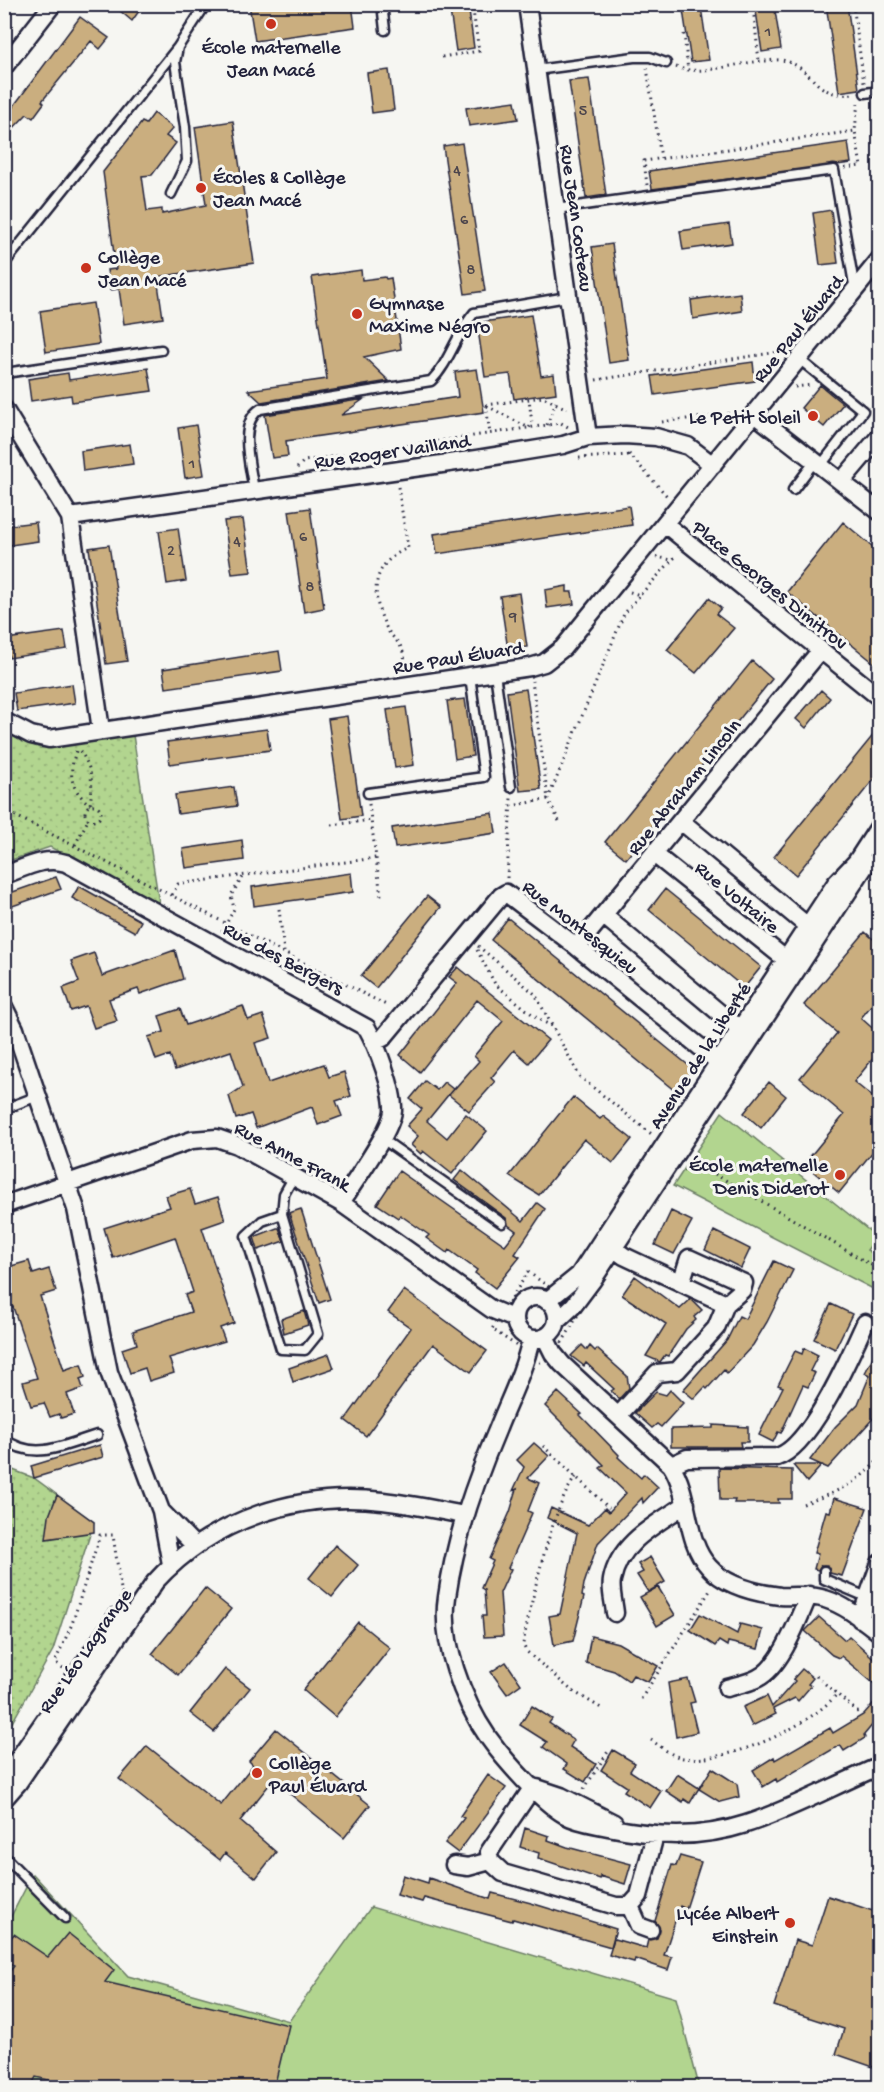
<svg xmlns="http://www.w3.org/2000/svg" width="884" height="2092" viewBox="0 0 884 2092" font-family="'Gochi Hand',sans-serif">
<style>
.green{fill:#b2d58f;stroke:#6a7c65;stroke-width:1.5}
.park{fill:url(#park-dots);stroke:#6a7c65;stroke-width:1.5}
.building{fill:#caae7f;stroke:#22223b;stroke-width:1.5}
.lines{fill:none;stroke-linecap:round;stroke-linejoin:round}
.service-casing{stroke:#22223b;stroke-width:13}
.minor-casing{stroke:#22223b;stroke-width:21}
.path{stroke:#22223b;stroke-width:3;stroke-dasharray:1.5 4.5;stroke-linecap:butt}
.service{stroke:#f6f6f2;stroke-width:8}
.minor{stroke:#f6f6f2;stroke-width:16}
.poi-dot{fill:#c8321e;stroke:#f6f6f2;stroke-width:2}
.labels{text-anchor:middle;stroke-width:6;stroke-linejoin:round;paint-order:stroke}
.number-label{font-size:16px;fill:#4c454c}
.poi-label{font-size:20px;fill:#22223b;stroke:#f6f6f2;text-anchor:start}
.street-label{font-size:20px;fill:#22223b;stroke:#f6f6f2}
</style>
<defs>
<pattern id="park-dots" width="8" height="8" patternUnits="userSpaceOnUse" patternTransform="scale(1.5)"><rect width="8" height="8" fill="#b2d58f"/><path d="M2 2h.1M6 6h.1" fill="none" stroke="#99b77c" stroke-width="1.8" stroke-linecap="round"/></pattern>
</defs>
<rect width="100%" height="100%" fill="#f6f6f2"/>
<filter id="ink" filterUnits="userSpaceOnUse"><feTurbulence type="fractalNoise" baseFrequency=".0167" numOctaves="2"/><feDisplacementMap in="SourceGraphic" scale="12" xChannelSelector="R" yChannelSelector="G"/><feConvolveMatrix kernelMatrix="1 2 1 2 8 2 1 2 1" color-interpolation-filters="sRGB"/></filter>
<g filter="url(#ink)">
<!-- green -->
<path class="green" d="M722 1112 877 1237 867 1250 879 1257V1292L673 1186Z
M33 1874 128 1976 289 2021 371 1907 676 1998 699 2086 5 2088V1928Z"/>
<!-- park -->
<path class="park" d="M4 732 40 748 133 735 159 903 50 847 5 862Z
M5 1467 34 1478 94 1522 53 1650 5 1735Z"/>
<!-- building -->
<path class="building" d="M112 4H144L132 21Z
M249 4H352L355 27 255 41Z
M449 4H468L474 48 456 51Z
M755 4H774L781 49 762 52Z
M826 4H847L859 89 839 92Z
M701 7 709 60 691 62 683 10Z
M80 17 109 38 100 49 91 41 42 101 44 103 33 118 27 114 4 138V107L10 111Z
M389 70 394 110 372 113 367 73Z
M589 79 606 195 586 198 569 81Z
M515 101 518 119 469 126 466 108Z
M154 113 173 128 166 136 176 143 152 175 142 176 147 211 162 209V214L206 205 195 127 233 121 254 263 157 277 163 318 124 324 119 289 110 290 107 270 116 269 103 172 142 122 146 124Z
M848 142 851 163 652 189 649 171Z
M462 143 485 291 465 294 443 146Z
M831 210 838 263 820 265 813 213Z
M729 224 732 243 683 250 680 231Z
M612 244 629 360 609 363 592 247Z
M361 270 362 280 385 277 386 279 391 278 401 349 364 357 389 381 261 402 248 390 327 379 312 277Z
M740 293 742 311 693 319 691 300Z
M93 303 99 344 46 352 40 311Z
M531 315 541 376 554 374 556 393 514 399 510 374 485 377 477 323Z
M753 362 755 381 655 395 652 376Z
M148 368 152 391 72 402 71 395 31 401 28 379 68 373 69 380Z
M477 369 484 412 286 441 288 456 272 458 265 415 364 399 341 415 458 397 455 372Z
M820 385 843 404 824 427 801 408Z
M196 425 204 475 185 478 178 428Z
M130 444 133 464 83 471 81 451Z
M629 506 632 525 437 554 434 534Z
M310 508 324 608 304 612 289 511Z
M243 519 251 572 232 574 224 521Z
M36 522 38 541 4 546V526Z
M843 522 879 552V667L787 592Z
M178 528 186 581 167 584 159 531Z
M109 545 127 661 106 664 89 548Z
M567 586V592H572L574 604 547 608 545 590Z
M519 593 527 647 508 650 500 596Z
M709 598 721 608 716 614 734 628 696 673 667 650Z
M64 631 67 649 9 658 6 639Z
M279 651 282 671 166 688 163 669Z
M752 661 772 679 626 859 605 842Z
M72 684 75 703 17 711 14 693Z
M526 689 541 789 520 791 507 692Z
M821 690 830 698 806 728 796 719Z
M465 699 473 756 455 759 447 701Z
M406 707 414 765 395 768 387 710Z
M347 716 361 816 342 819 328 719Z
M879 728V773L796 875 774 857Z
M267 729 270 750 170 764 167 742Z
M234 787 237 806 178 814 175 795Z
M493 813 496 833 395 848 392 828Z
M242 840 244 860 186 868 183 849Z
M351 873 353 892 254 906 252 887Z
M56 877 61 889 4 909V895Z
M79 886 141 921 135 932 72 898Z
M665 889 761 967 744 988 649 910Z
M427 896 441 907 376 988 361 976Z
M508 918 693 1069 675 1091 491 940Z
M865 932 879 944V996L861 1018 879 1034V1051L854 1082 879 1102V1144L839 1193 804 1164 844 1115 800 1078 837 1033 804 1005Z
M175 950 183 979 140 994 138 989 109 999 117 1021 94 1028 86 1006 71 1011 63 988 79 982 71 961 94 953 102 976Z
M458 967 548 1040 529 1063 514 1050 491 1078 495 1082 469 1111 449 1095 479 1061 474 1056 503 1021 477 1000 420 1072 400 1055 457 983 449 977Z
M243 1006 248 1020 263 1015 271 1038 255 1043 268 1083 324 1064 329 1077 344 1072 351 1096 336 1101 342 1116 318 1125 312 1107 256 1128 251 1114 236 1119 229 1096 243 1087 231 1051 175 1070 170 1055 156 1060 148 1037 164 1032 159 1016 180 1009 186 1025Z
M425 1081 437 1090 444 1082 453 1089 427 1121 447 1138 466 1114 487 1131 452 1174 423 1151 421 1154 411 1145 418 1136 407 1126 422 1109 410 1099Z
M769 1082 786 1096 761 1128 744 1113Z
M573 1097 600 1119 603 1116 632 1139 613 1163 584 1139 539 1195 509 1176Z
M462 1170 523 1221 537 1203 545 1209 515 1254 520 1257 495 1288 475 1273 477 1270 449 1250 447 1253 426 1238 429 1235 400 1215 398 1218 377 1204 399 1171 505 1245 516 1231 508 1225 506 1218 454 1180Z
M190 1189 195 1204 218 1197 225 1220 202 1228 234 1323 220 1328 225 1341 169 1358 174 1373 149 1381 145 1368 130 1373 122 1349 137 1344 133 1331 191 1312 185 1295 193 1292 175 1237 113 1258 104 1228 170 1207 166 1196Z
M301 1209 330 1299 319 1303 289 1213Z
M671 1211 692 1221 674 1254 655 1245Z
M277 1228H279L284 1241 258 1250 254 1237Z
M714 1231 750 1249 741 1268 705 1250Z
M29 1261 33 1274 49 1269 56 1291 40 1296 64 1370 81 1364 85 1377 80 1379 83 1388 67 1394 74 1414 61 1418 59 1414 50 1417 44 1403 31 1406 23 1382 37 1378 13 1307 4 1310V1286L10 1284 4 1268Z
M774 1261 793 1270 767 1322 753 1345 727 1373 724 1370 707 1389 705 1387 694 1399 683 1390 727 1340 739 1316 745 1319Z
M635 1276 680 1309 691 1299 702 1310 694 1317 696 1320 686 1329 668 1356 665 1355 660 1362 646 1356 666 1324 622 1295Z
M404 1290 487 1351 471 1372 433 1344 366 1436 345 1420 411 1328 388 1312Z
M831 1304 852 1314 835 1349 814 1339Z
M304 1311 308 1325 284 1333 281 1319Z
M879 1344V1412L828 1468 810 1460 835 1427 858 1404 870 1375 865 1373Z
M582 1345 587 1350 590 1346 595 1351 597 1349 627 1376 629 1388 619 1399 611 1391 614 1389 586 1363 584 1366 571 1356Z
M804 1348 818 1355 810 1371 815 1373 808 1387 803 1385 781 1433 778 1432 773 1442 759 1435 783 1387 778 1385 795 1351 802 1354Z
M329 1354 334 1368 293 1382 289 1368Z
M670 1390 683 1403 661 1427 657 1424 652 1428 635 1413 656 1392 666 1395Z
M558 1392 582 1414 580 1415 619 1455 618 1457 641 1478 644 1474 658 1487 643 1503 642 1498 598 1543 584 1584 582 1596 584 1597 573 1641 554 1645 549 1616 560 1614 577 1533 547 1518 551 1508 588 1525 605 1508 609 1512 626 1493 600 1468 604 1465 545 1406Z
M713 1425 748 1427V1442H740L741 1447H671V1429L713 1428Z
M534 1443 549 1456 528 1478 539 1483 528 1511 532 1513 508 1568 511 1569 500 1593 503 1636 484 1637 482 1616H486L484 1590 481 1588 493 1561 489 1559 510 1512 517 1489 513 1491 524 1467 517 1460Z
M100 1445 103 1457 34 1478 31 1466Z
M793 1465H822L807 1482Z
M719 1468 792 1470V1499H778L779 1503H734L735 1500H720Z
M57 1495 94 1522V1532L46 1539 49 1516Z
M834 1498 867 1508 842 1576 830 1573 827 1565H821L818 1570 814 1569 818 1554 814 1553 826 1511 830 1512Z
M335 1545 358 1565 332 1597 309 1578Z
M650 1557 665 1582 648 1592 637 1575 643 1572 638 1564Z
M658 1587 675 1615 657 1626 640 1597Z
M205 1588 231 1609 178 1675 152 1654Z
M700 1614 737 1634 740 1624 763 1630 758 1649 728 1642 727 1646 719 1641 715 1646 690 1630Z
M819 1617 845 1640 849 1636 879 1663V1688L841 1656 839 1658 832 1655 805 1631Z
M358 1622 390 1648 335 1717 303 1690Z
M591 1636 618 1643 658 1666 648 1682 633 1675 629 1681 614 1671 586 1663Z
M506 1662 521 1684 507 1694 491 1672Z
M225 1669 250 1688 214 1732 190 1713Z
M802 1669 813 1678 808 1684 811 1686 798 1701 795 1698 773 1709 776 1714 752 1726 743 1707 767 1696 772 1707 795 1681 793 1679Z
M688 1679 695 1702 690 1703 697 1732 676 1737 668 1683Z
M879 1697V1717L864 1735 865 1738 844 1751 840 1745 777 1782 776 1779 763 1787 753 1770 774 1757 775 1760 830 1728 833 1733 863 1715Z
M532 1706 552 1719 549 1723 574 1740 570 1747 596 1764 585 1782 564 1769 567 1764 543 1747 547 1742 520 1725Z
M276 1729 370 1805 344 1838 273 1780 240 1821 276 1852 256 1878 225 1853 220 1860 119 1779 147 1746 221 1805 253 1765 249 1761Z
M613 1750 635 1763 630 1771 661 1791 650 1808 624 1791 627 1787 601 1770Z
M712 1768 737 1784 739 1797 720 1802 699 1789Z
M677 1774 699 1788 690 1803 684 1799 683 1802 666 1791Z
M488 1775 506 1788 458 1853 445 1843 464 1818 460 1816Z
M525 1828 549 1836 548 1840 567 1847 631 1864 625 1884 600 1876V1879L538 1858 539 1853 520 1847Z
M680 1856 701 1862 686 1909 680 1906 664 1955 672 1957 668 1970 635 1959 634 1962 609 1955 614 1939 646 1948 648 1940 657 1938 660 1929 655 1921 672 1865 676 1866Z
M403 1875 428 1883 429 1878 490 1899 492 1893 531 1903 616 1929 611 1947 513 1919 512 1921 424 1898 422 1902 397 1895Z
M828 1896 879 1913V2069L836 2054 844 2029 774 2006 795 1940 812 1945Z
M68 1933 114 1970 105 1982 289 2025 274 2088H82L36 2077 31 2086 4 2078V1978L14 1966 4 1958V1946L14 1934 48 1957Z"/>
<g class="lines">
<!-- service casing -->
<g class="service-casing">
<path id="service" d="M382 4 385 30
M536 70 634 57H650L666 63
M865 93 880 91
M171 194 187 161 185 127 175 62 178 47 206 4
M556 209 834 170 855 290
M4 264 178 47
M799 359 863 411 821 465
M4 375 12 372 161 350
M793 490 815 461
M254 491C251 467 237 424 260 409L431 381C450 362 456 334 474 313L567 297
M495 673 511 787
M368 793 484 777 470 676
M4 1109 38 1096
M381 1138 502 1223
M282 1214 262 1221 246 1236 281 1349 305 1350 318 1334 282 1214 284 1194 293 1178
M4 1439C35 1462 64 1445 97 1435
M824 1571V1579L869 1598
M4 1856 65 1918"/>
</g>
<!-- minor casing -->
<g class="minor-casing">
<path id="minor" d="M527 4 588 437
M4 67 53 4
M4 409 70 517 101 730
M754 414 880 512
M841 482 880 436
M70 517 477 459 563 445 588 437 625 435 656 437 688 446 713 465
M665 524 880 698
M4 721 31 735 49 739 530 667 544 663 563 648 880 259
M681 821 817 934
M654 854 794 966
M4 875C25 868 44 856 66 863L367 1028C377 1046 394 1090 393 1111 391 1132 353 1183 341 1203
M603 915 728 1020 749 1033
M577 947 820 651
M4 1007 15 1029 76 1209 109 1372 161 1511 171 1564
M374 1042 383 1038 501 896 506 893 577 947 727 1069
M4 1205 192 1140 217 1138 237 1145 341 1203 491 1309 515 1319
M606 1243 624 1256 726 1304 716 1328 677 1371 657 1373 619 1415
M681 1283 689 1258 744 1283 742 1290 726 1304
M515 1318a21 21 0 1 1 42 0a21 21 0 1 1-42 0Z
M547 1301 579 1275 836 883 856 862 880 825
M557 1321 574 1305 592 1281 867 863
M545 1337 553 1353 562 1364 671 1465C691 1496 684 1540 709 1567 726 1586 756 1593 780 1596 796 1597 810 1594 825 1599 845 1605 863 1620 880 1633
M531 1339C524 1371 510 1398 498 1428 475 1482 455 1538 447 1597 440 1641 463 1701 488 1737 505 1761 540 1800 565 1815 577 1822 594 1824 608 1827 656 1837 700 1839 746 1824 792 1809 835 1785 880 1766
M671 1465 687 1458 777 1457C811 1447 851 1354 865 1323
M161 1511 195 1546
M615 1613C614 1602 610 1590 612 1580 619 1542 657 1524 686 1504
M860 1619 880 1563
M727 1688C737 1685 749 1683 758 1678 782 1666 798 1619 809 1595
M4 1779 117 1616
M533 1787 489 1852 490 1861 503 1873 616 1906H630L639 1896 655 1835
M537 1788 561 1796 614 1823
M4 1799 18 1783 155 1582C212 1519 299 1491 383 1501 410 1504 437 1510 464 1515
M454 1865 468 1867 490 1861
M630 1906 639 1926 650 1930"/>
</g>
<!-- path -->
<path class="path" d="M853 4 864 83
M754 16 759 61
M468 22 474 21
M684 34 688 71
M442 57 479 51 472 4
M676 67C703 77 739 61 768 61 773 60 781 59 786 61 817 71 813 98 854 94
M647 68 661 158
M845 168 861 166 855 131 858 101
M647 185 644 161 855 131
M596 380 785 351
M795 387 812 385
M486 405 543 397 567 409
M486 405 490 434
M487 406 529 428 532 423 529 399
M662 422C686 418 712 418 735 412
M547 425 556 402
M629 454 667 496
M579 458 629 455
M297 468 304 461 561 423 568 427
M398 487 408 548C370 564 370 595 387 629 390 635 397 640 401 647 404 653 405 662 407 669
M656 557 672 560
M630 592 640 595 677 555
M76 751C68 776 70 788 90 805
M80 751C93 769 93 784 90 805
M369 804 371 820
M85 813a8 8 0 1 1 16 0a8 8 0 1 1-16 0Z
M511 806 548 799 532 681
M4 810 388 1006
M559 821 548 799 624 614 640 595
M332 825 371 820 381 896
M75 845 88 820
M507 878 511 798
M172 895 178 884 376 858
M279 909 284 952
M222 932 234 909 231 895 243 877
M478 946 535 994 580 1077 654 1136
M477 950 495 984 538 1019 552 1026
M311 980 319 970
M689 1159 880 1270
M528 1272 581 1310C571 1325 558 1358 540 1362L492 1329Z
M543 1446 609 1508
M576 1477C553 1503 530 1606 523 1644L526 1651 571 1690 601 1708
M803 1504C834 1493 858 1484 880 1458
M63 1668 55 1662 72 1624 100 1535H113L122 1596 118 1602
M816 1676 860 1714
M641 1699 711 1589
M651 1740C660 1746 671 1756 683 1758 728 1764 809 1727 837 1694
M584 1789 609 1750"/>
<!-- service -->
<use href="#service" class="service"/>
<!-- minor -->
<use href="#minor" class="minor"/>
</g>
</g>
<!-- markers -->
<g class="poi-dot">
<circle cx="271" cy="24" r="6"/>
<circle cx="201" cy="188" r="6"/>
<circle cx="86" cy="268" r="6"/>
<circle cx="357" cy="314" r="6"/>
<circle cx="813" cy="416" r="6"/>
<circle cx="840" cy="1175" r="6"/>
<circle cx="257" cy="1773" r="6"/>
<circle cx="790" cy="1923" r="6"/>
</g>
<g class="labels">
<!-- number labels -->
<g class="number-label">
<text x="768" y="36">1</text>
<text x="583" y="115">5</text>
<text x="457" y="175">4</text>
<text x="464" y="224">6</text>
<text x="471" y="274">8</text>
<text x="192" y="468">1</text>
<text x="303" y="541">6</text>
<text x="237" y="546">4</text>
<text x="171" y="555">2</text>
<text x="310" y="591">8</text>
<text x="513" y="621">9</text>
</g>
<!-- poi labels -->
<g class="poi-label">
<text x="271" y="53" text-anchor="middle">École maternelle<tspan x="271" dy="23">Jean Macé</tspan></text>
<text x="213" y="183">Écoles &amp; Collège<tspan x="213" dy="23">Jean Macé</tspan></text>
<text x="98" y="263">Collège<tspan x="98" dy="23">Jean Macé</tspan></text>
<text x="369" y="309">Gymnase<tspan x="369" dy="23">Maxime Négro</tspan></text>
<text x="801" y="423" text-anchor="end">Le Petit Soleil</text>
<text x="828" y="1171" text-anchor="end">École maternelle<tspan x="828" dy="23">Denis Diderot</tspan></text>
<text x="269" y="1769">Collège<tspan x="269" dy="23">Paul Éluard</tspan></text>
<text x="778" y="1919" text-anchor="end">Lycée Albert<tspan x="778" dy="23">Einstein</tspan></text>
</g>
<!-- street labels -->
<g class="street-label">
<text transform="translate(578 218) rotate(82)" y="7">Rue Jean Cocteau</text>
<text transform="translate(797 328) rotate(-51)" y="7">Rue Paul Éluard</text>
<text transform="translate(392 450) rotate(-8)" y="7">Rue Roger Vailland</text>
<text transform="translate(771 584) rotate(39)" y="7">Place Georges Dimitrov</text>
<text transform="translate(458 656) rotate(-9)" y="7">Rue Paul Éluard</text>
<text transform="translate(683 786) rotate(-51)" y="7">Rue Abraham Lincoln</text>
<text transform="translate(738 896) rotate(39)" y="7">Rue Voltaire</text>
<text transform="translate(581 926) rotate(38)" y="7">Rue Montesquieu</text>
<text transform="translate(284 957) rotate(28)" y="7">Rue des Bergers</text>
<text transform="translate(699 1055) rotate(-57)" y="7">Avenue de la Liberté</text>
<text transform="translate(293 1155) rotate(28)" y="7">Rue Anne Frank</text>
<text transform="translate(84 1650) rotate(-55)" y="7">Rue Léo Lagrange</text>
</g>
</g>
<!-- margin -->
<rect width="884" height="2092" fill="none" stroke="#f6f6f2" stroke-width="24"/>
<rect x="12" y="12" width="860" height="2068" fill="none" stroke="#22223b" stroke-width="2" filter="url(#ink)"/>
</svg>
